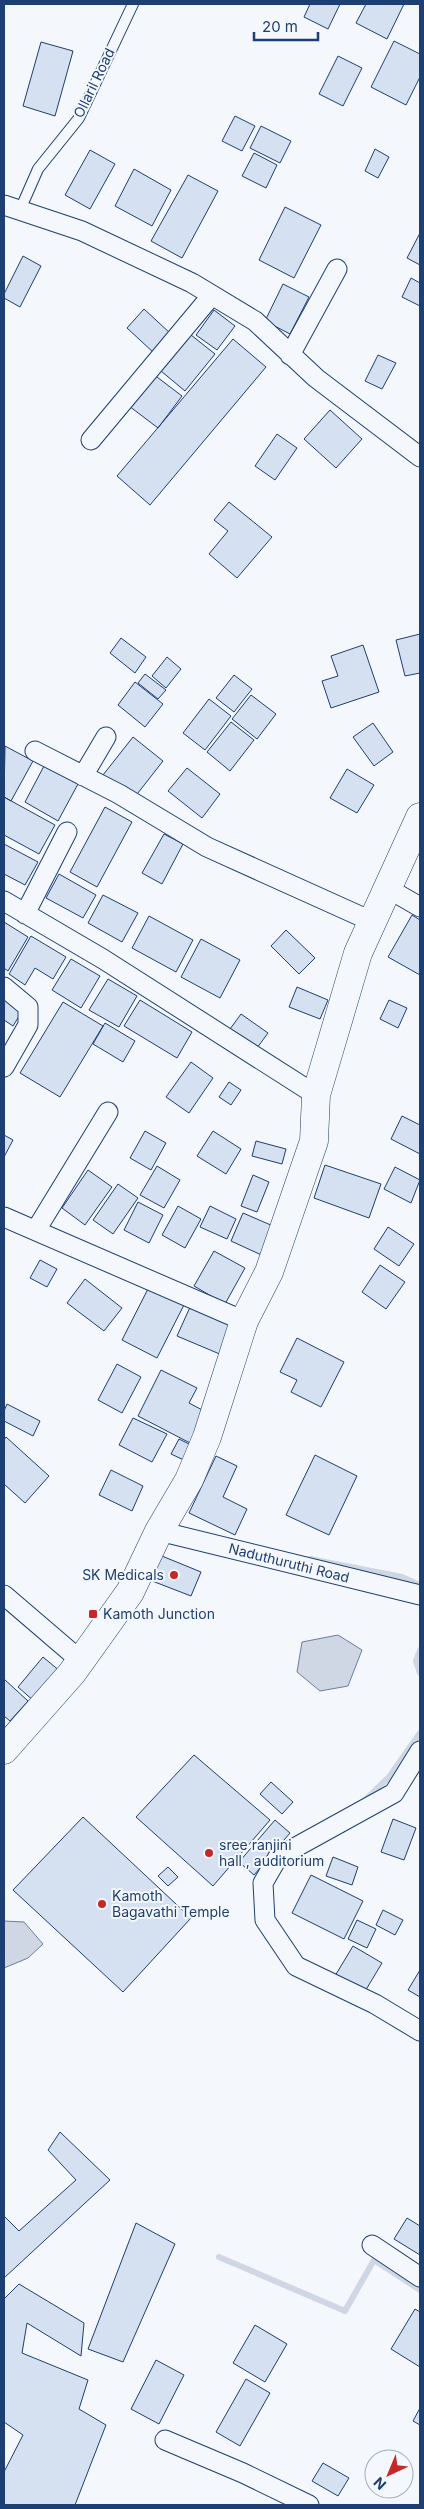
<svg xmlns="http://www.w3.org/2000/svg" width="424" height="2509" viewBox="0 0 424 2509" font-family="Inter,sans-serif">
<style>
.water{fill:#cfd7e4;stroke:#687fa3}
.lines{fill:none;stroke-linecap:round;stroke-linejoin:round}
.stream{stroke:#cfd7e4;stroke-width:6}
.building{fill:#d5e0f0;stroke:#1d3f73}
.service-casing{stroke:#1d3f73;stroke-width:12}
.minor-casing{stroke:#1d3f73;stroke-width:21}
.secondary-casing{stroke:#1d3f73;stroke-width:29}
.service{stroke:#f4f7fb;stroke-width:10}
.minor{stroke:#f4f7fb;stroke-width:19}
.secondary{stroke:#f4f7fb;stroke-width:28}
.poi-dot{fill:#c62828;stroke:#f4f7fb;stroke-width:2}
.labels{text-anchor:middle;stroke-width:4;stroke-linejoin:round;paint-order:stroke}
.street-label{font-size:14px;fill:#1d3f73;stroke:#f4f7fb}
.poi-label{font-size:14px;fill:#1d3f73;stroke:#f4f7fb;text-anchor:start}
</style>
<rect width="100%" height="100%" fill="#f4f7fb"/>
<!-- water -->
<path class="water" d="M338 1635 362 1650 348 1686 320 1691 297 1672 302 1642Z
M4 1921 24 1922 43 1944 28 1958 4 1968Z"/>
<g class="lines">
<!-- stream -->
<path class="stream" d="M310 1559 402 1577 420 1585
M420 1650 416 1661 420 1673
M364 1801 389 1777 420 1733
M219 2257 345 2311 374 2260 420 2290"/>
</g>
<!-- building -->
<path class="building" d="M310 4H340L328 29 304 17Z
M366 4H404L387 39 356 23Z
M394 41 420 54V77L406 105 371 87Z
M41 42 73 51 55 116 23 106Z
M338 56 362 68 343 106 319 94Z
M235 116 255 126 242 151 222 141Z
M261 126 291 141 280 163 250 148Z
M375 149 389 157 378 178 365 171Z
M90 150 115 164 90 209 65 195Z
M254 153 277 165 266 188 242 176Z
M134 169 171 190 152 226 115 206Z
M188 175 218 191 182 258 151 241Z
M285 207 321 225 294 278 259 260Z
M420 233V265L407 258Z
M23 256 41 266 20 307 4 298V294Z
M411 278 420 283V306L402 297Z
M283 284 309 297 290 334 265 321Z
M144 309 171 334 154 353 127 328Z
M214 310 235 326 217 350 196 335Z
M191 335 215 354 185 391 161 371Z
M233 339 266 367 150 505 117 476Z
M378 355 396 363 382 389 365 381Z
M153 374 182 396 158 428 129 406Z
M330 410 362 439 336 468 304 439Z
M277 434 297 448 275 480 255 466Z
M229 502 272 537 237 578 209 554 228 531 214 520Z
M420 634V673L405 676 396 640Z
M121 638 146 657 135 673 110 653Z
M363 645 379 692 331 708 322 681 338 676 331 656Z
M167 657 181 669 166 688 152 676Z
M145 674 166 690 158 699 138 683Z
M234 675 252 689 234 712 216 698Z
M135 682 163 704 145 727 118 705Z
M251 695 276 714 257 739 232 719Z
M209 699 231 716 205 750 183 733Z
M231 722 254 740 230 771 207 752Z
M373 723 393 752 374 766 353 737Z
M133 737 163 761 134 798 103 775Z
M5 746 33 761 11 801 4 797Z
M44 766 78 784 58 821 25 802Z
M187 768 220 794 202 818 168 791Z
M347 769 374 785 357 813 330 798Z
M4 797 55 825 39 854 4 835Z
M105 807 132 822 97 887 70 872Z
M164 834 183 844 162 884 142 873Z
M4 844 38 862 25 885 4 874Z
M59 874 96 895 83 918 46 898Z
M103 895 138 913 122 942 88 923Z
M412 915 420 920V975L388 957Z
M149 916 193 940 176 972 132 948Z
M4 922 28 937 8 971 4 968Z
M286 930 315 958 299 974 271 946Z
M31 936 66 957 53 979 35 968 25 985 9 974Z
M201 939 240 960 220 998 181 977Z
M71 959 100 976 81 1008 52 990Z
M108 979 137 996 119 1027 89 1010Z
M297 987 328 1000 320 1019 289 1007Z
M4 995 24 1008 13 1026 4 1020Z
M140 1000 192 1032 177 1058 124 1026Z
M389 1000 407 1008 398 1028 380 1019Z
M63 1002 103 1026 60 1097 20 1073Z
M241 1014 268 1033 257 1048 230 1029Z
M105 1023 135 1041 123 1062 93 1044Z
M191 1062 213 1078 189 1113 166 1097Z
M229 1082 241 1090 231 1105 219 1097Z
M402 1116 420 1125V1154L391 1139Z
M145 1131 166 1143 151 1170 130 1158Z
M213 1131 241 1149 226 1174 197 1156Z
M4 1135 13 1140 4 1157Z
M256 1141 286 1149 282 1164 252 1156Z
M325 1165 381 1184 369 1218 314 1198Z
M157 1166 180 1180 164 1208 140 1195Z
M395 1167 420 1180 411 1203 384 1189Z
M88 1170 112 1187 85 1225 62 1208Z
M253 1175 269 1182 257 1212 241 1206Z
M118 1184 138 1198 113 1234 93 1220Z
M138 1202 163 1215 149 1243 124 1230Z
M178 1206 201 1219 185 1248 162 1235Z
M210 1206 236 1219 227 1239 200 1227Z
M243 1213 280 1229 268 1258 231 1241Z
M388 1227 414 1244 399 1266 374 1249Z
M214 1251 245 1268 225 1304 194 1286Z
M40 1260 57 1269 47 1287 30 1278Z
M380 1265 405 1282 386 1309 362 1292Z
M85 1279 122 1308 104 1331 67 1303Z
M151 1283 186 1301 157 1358 122 1340Z
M191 1305 235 1324 222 1355 177 1336Z
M297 1338 344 1362 321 1407 291 1392 297 1380 280 1372Z
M117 1364 141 1377 122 1413 98 1400Z
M161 1370 197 1388 189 1403 208 1413 192 1444 138 1416Z
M7 1404 40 1421 33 1436 4 1421V1411Z
M133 1418 167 1434 152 1462 119 1445Z
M6 1437 49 1476 25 1503 4 1484V1440Z
M179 1439 193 1446 186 1461 171 1454Z
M315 1455 357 1476 329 1535 286 1515Z
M216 1456 237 1466 223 1497 247 1509 235 1535 189 1513Z
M111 1470 143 1486 132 1511 99 1495Z
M157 1554 201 1572 191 1596 147 1579Z
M43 1657 61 1672 35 1702 18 1687Z
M4 1679 28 1701 10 1721 4 1716Z
M194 1755 270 1820 213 1886 136 1817Z
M271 1782 293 1802 282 1814 260 1794Z
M83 1817 191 1918 123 1992 13 1890Z
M393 1819 416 1828 404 1860 381 1852Z
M275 1820 290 1833 254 1875 239 1862Z
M333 1857 358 1867 352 1885 326 1876Z
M168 1867 178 1877 168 1886 158 1876Z
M311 1875 363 1901 344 1939 292 1913Z
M383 1910 403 1920 395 1935 376 1925Z
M357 1920 376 1929 367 1948 348 1939Z
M353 1946 382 1963 364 1993 335 1976Z
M420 1970V1997L408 1990Z
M60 2132 110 2180 4 2278V2216L19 2231 76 2180 48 2150Z
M407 2218 420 2226V2255L394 2239Z
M136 2223 175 2244 123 2362 88 2349Z
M19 2284 84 2323 81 2356 27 2323 22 2353 88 2380 79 2409 106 2425 75 2505H4V2472L23 2435 4 2422V2299Z
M415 2309 420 2312V2367L391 2349Z
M255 2325 287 2344 265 2382 233 2363Z
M156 2360 184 2375 159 2424 131 2409Z
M246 2379 270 2393 240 2446 216 2432Z
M420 2408V2425L413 2421Z
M323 2463 349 2478 338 2496 312 2481Z"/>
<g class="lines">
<!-- service casing -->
<g class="service-casing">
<path id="service" d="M20 210 38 169 79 118 133 4"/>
</g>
<!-- minor casing -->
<g class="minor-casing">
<path id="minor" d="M4 205 82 231 192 283 255 321 316 378 420 457
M290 355 337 269
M91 440 212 295
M35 751 119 794 207 847 371 921
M83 776 106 737
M387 888 420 907
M4 901 103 959 316 1095
M25 914 67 832
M4 987 28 1007V1025L4 1067
M4 1217 244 1321
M36 1230 108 1112
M159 1531 420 1595
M4 1595 81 1661
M420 1751 394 1793 278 1857 263 1883 265 1920 296 1966 375 2004 420 2031
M372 2245 420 2277
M165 2440 243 2473 309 2505"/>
</g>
<!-- secondary casing -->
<g class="secondary-casing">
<path id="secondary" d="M4 1750 72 1673 130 1592 159 1531 189 1480 207 1437 244 1321 269 1272 314 1141 316 1095 358 953 420 817"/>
</g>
<!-- service -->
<use href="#service" class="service"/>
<!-- minor -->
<use href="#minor" class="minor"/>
<!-- secondary -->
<use href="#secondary" class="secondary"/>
</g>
<!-- markers -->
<g class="poi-dot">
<circle cx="174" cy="1575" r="5"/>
<rect x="88" y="1609" width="10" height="10" rx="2.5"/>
<circle cx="209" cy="1853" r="5"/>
<circle cx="102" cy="1904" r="5"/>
</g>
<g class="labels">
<!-- street labels -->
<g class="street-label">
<text transform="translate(94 83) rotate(-64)" y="5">Ollaril Road</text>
<text transform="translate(289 1563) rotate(14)" y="5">Naduthuruthi Road</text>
</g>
<!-- poi labels -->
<g class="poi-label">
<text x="164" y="1580" text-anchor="end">SK Medicals</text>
<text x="103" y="1619">Kamoth Junction</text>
<text x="219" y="1850">sree ranjini<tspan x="219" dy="16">hall , auditorium</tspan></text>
<text x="112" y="1901">Kamoth<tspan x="112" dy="16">Bagavathi Temple</tspan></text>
</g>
</g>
<!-- border -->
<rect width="424" height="2509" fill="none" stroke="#1d3f73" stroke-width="10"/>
<!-- north arrow -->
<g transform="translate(389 2474) rotate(224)"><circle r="24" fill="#f4f7fb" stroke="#9eadc5"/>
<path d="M0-4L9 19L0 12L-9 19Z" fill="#c62828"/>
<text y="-8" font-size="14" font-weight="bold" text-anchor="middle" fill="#1d3f73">N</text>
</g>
<!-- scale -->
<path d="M254 32v8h64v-8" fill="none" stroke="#1d3f73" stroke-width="2.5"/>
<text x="262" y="32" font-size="15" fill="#1d3f73" stroke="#f4f7fb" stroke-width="4" paint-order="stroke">20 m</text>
</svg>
